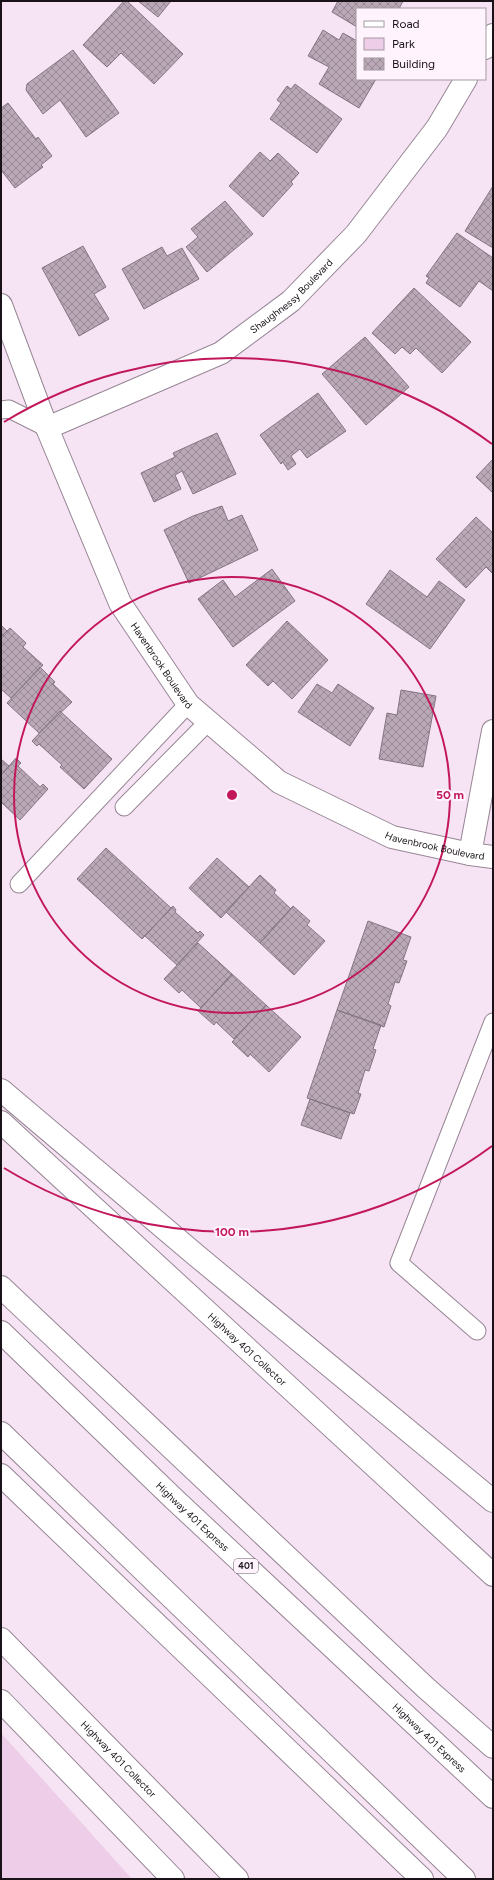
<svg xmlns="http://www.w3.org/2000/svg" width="494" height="1880" viewBox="0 0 494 1880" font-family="Figtree,sans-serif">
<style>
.green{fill:#edcde8}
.building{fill:url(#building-cross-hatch);stroke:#857483}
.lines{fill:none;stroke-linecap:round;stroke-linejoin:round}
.lane-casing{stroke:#978695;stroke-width:19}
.street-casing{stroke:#978695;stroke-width:24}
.secondary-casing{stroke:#978695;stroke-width:24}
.highway-casing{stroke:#978695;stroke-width:24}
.lane{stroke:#fff;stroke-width:17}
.street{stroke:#fff;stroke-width:22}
.secondary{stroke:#fff;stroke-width:22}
.highway{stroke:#fff;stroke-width:22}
.ring{fill:none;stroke:#c2185b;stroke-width:2}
.labels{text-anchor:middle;stroke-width:4;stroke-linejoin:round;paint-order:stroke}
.shield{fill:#fff4fd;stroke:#5e565d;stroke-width:1}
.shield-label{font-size:9px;font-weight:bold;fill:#191319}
.street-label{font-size:10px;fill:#191319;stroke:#fff4fd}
.centre{fill:#c2185b;stroke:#fff4fd;stroke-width:2}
.ring-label{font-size:12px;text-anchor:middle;font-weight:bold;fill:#c2185b;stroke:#fff4fd;stroke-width:4;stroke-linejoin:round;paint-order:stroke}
</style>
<defs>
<pattern id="building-cross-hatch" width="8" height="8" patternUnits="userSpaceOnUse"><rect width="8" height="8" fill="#baa8b7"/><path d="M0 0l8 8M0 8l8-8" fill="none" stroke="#968894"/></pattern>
</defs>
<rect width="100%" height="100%" fill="#f6e4f4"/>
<!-- green -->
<path class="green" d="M1 1733 132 1879H1Z"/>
<!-- building -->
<path class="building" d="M124 1H127L183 54 154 84 121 53 107 67 83 45Z
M138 1H171L158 17Z
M338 1H403L399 9H357V27L332 12Z
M323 30 339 40 343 33 357 41V79H376L359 108 319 84 329 67 308 56Z
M73 50 119 113 86 137 60 100 43 114 26 90 27 84Z
M295 84 342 119 317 153 270 119 281 103 277 100 287 86 291 89Z
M8 103 36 139 38 137 52 156 41 165 43 167 15 188 1 170V108Z
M260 152 270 161 278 153 299 173 291 182 293 184 263 217 229 186Z
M493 186V248L465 231Z
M225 201 253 234 207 272 186 247 198 237 191 229Z
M457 233 493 258V291L479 281 460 307 426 283 429 278 426 276Z
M83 246 106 287 94 294 109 319 79 336 42 268Z
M162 247 167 256 182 248 199 279 144 309 122 269Z
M414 288 471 342 442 373 416 348 410 354 402 347 395 354 372 333Z
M365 337 409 387 366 425 322 374Z
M318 393 346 431 307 458 300 449 291 456 296 464 288 470 283 462 281 464 260 435Z
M217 433 236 474 193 494 182 471 175 475 181 489 154 502 141 473 175 457 173 453Z
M493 459V493L476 477Z
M222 506 228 521 242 515 258 550 189 583 164 530 193 516Z
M476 517 493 533V572L492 573 486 567 466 588 436 559Z
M272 569 295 601 233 647 198 599 223 580 235 597Z
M390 570 427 597 439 581 465 600 430 649 366 604Z
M287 621 328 660 292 699 273 681 268 686 246 665Z
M1 625 7 631 1 637Z
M10 628 26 643 23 647 43 665 11 698 1 689V637Z
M40 667 55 682 53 684 72 702 39 733 7 703Z
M317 684 332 693 338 684 374 708 350 746 298 712Z
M401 690 436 696 423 767 379 759 387 713 397 715Z
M60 711 112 759 84 789 60 767 62 765 39 744 37 746 32 741Z
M16 758 21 763 18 766 40 787 43 784 48 789 20 820 1 802V775Z
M1 759 9 766 1 775Z
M106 848 171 908 142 939 77 879Z
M217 858 249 887 221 918 189 888Z
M260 875 276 890 274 893 291 909 260 943 226 912Z
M173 906 176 910 175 912 198 933 200 931 204 935 177 965 145 936Z
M293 906 310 921 307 925 325 941 294 975 260 943Z
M368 921 411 937 403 960 407 961 399 983 395 982 388 1004 391 1006 384 1027 337 1010Z
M198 943 232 974 201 1008 182 990 179 993 164 979Z
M232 974 266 1005 234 1039 216 1022 214 1025 198 1011Z
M266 1005 301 1037 269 1072 250 1054 248 1057 232 1042Z
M337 1010 381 1025 373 1049 376 1050 369 1071 365 1070 358 1093 361 1094 354 1114 307 1098Z
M310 1099 350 1113 341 1139 301 1125Z"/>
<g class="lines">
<!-- lane casing -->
<g class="lane-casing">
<path id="lane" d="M1 410 9 409 47 428
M124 807 208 722
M19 884 188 704
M477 1331 399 1263 493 1022"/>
</g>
<!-- street casing -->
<g class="street-casing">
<g id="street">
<path id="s1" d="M1 305 47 428 120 603 188 704 279 782 392 837 470 854 493 857"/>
<path d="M470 854 493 731"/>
</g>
</g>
<!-- secondary casing -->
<g class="secondary-casing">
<g id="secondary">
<path d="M485 48 493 35"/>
<path id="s2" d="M47 428 221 353 291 301 356 234 437 128 466 79"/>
</g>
</g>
<!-- highway casing -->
<g class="highway-casing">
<g id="highway">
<path d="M1 1090 197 1256 493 1501"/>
<path id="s3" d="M1 1122 493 1575"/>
<path d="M1 1287 426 1688 493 1747"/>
<path id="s4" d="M1 1332 174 1499 493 1797"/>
<path d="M1 1433 464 1879"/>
<path d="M1 1475 422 1879"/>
<path id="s5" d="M1 1639 237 1879"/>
<path d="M1 1701 173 1879"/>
</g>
</g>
<!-- lane -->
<use href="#lane" class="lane"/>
<!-- street -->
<use href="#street" class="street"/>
<!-- secondary -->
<use href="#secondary" class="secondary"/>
<!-- highway -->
<use href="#highway" class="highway"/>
</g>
<!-- distance rings -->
<g class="ring">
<circle cx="232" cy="795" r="218"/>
<path d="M492 1146A437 437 0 0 1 4 1168M4 422A437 437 0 0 1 492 444"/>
</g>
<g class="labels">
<!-- shield labels -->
<rect class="shield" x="234" y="1559" width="24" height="14" rx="3"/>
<g class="shield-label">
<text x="246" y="1569">401</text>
</g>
<!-- street labels -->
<g class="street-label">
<text dy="4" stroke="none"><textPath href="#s2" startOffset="280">Shaughnessy Boulevard</textPath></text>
<text dy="4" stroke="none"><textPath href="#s1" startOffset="396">Havenbrook Boulevard</textPath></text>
<text dy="4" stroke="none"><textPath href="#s1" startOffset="732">Havenbrook Boulevard</textPath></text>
<text dy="4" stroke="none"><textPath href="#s3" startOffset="335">Highway 401 Collector</textPath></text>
<text dy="4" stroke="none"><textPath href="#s4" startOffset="266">Highway 401 Express</textPath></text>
<text dy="4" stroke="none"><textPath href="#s4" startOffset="590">Highway 401 Express</textPath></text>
<text dy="4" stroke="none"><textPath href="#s5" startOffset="168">Highway 401 Collector</textPath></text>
</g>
</g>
<circle cx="232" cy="795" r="6" class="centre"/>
<g class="ring-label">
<text x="450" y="799">50 m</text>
<text x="232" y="1236">100 m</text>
</g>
<!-- border -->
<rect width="494" height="1880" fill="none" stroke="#191319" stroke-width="4"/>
<!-- legend -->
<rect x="356" y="8" width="130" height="72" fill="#fff4fd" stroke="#a39aa2"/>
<rect x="364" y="21" width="20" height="6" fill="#ffffff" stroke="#a39aa2"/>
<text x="392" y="28" font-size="12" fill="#191319">Road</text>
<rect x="364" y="38" width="20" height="12" fill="#edcde8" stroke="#a39aa2"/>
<text x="392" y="48" font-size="12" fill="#191319">Park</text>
<rect x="364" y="58" width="20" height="12" fill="url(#building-cross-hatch)" stroke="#a39aa2"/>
<text x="392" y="68" font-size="12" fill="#191319">Building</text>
</svg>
